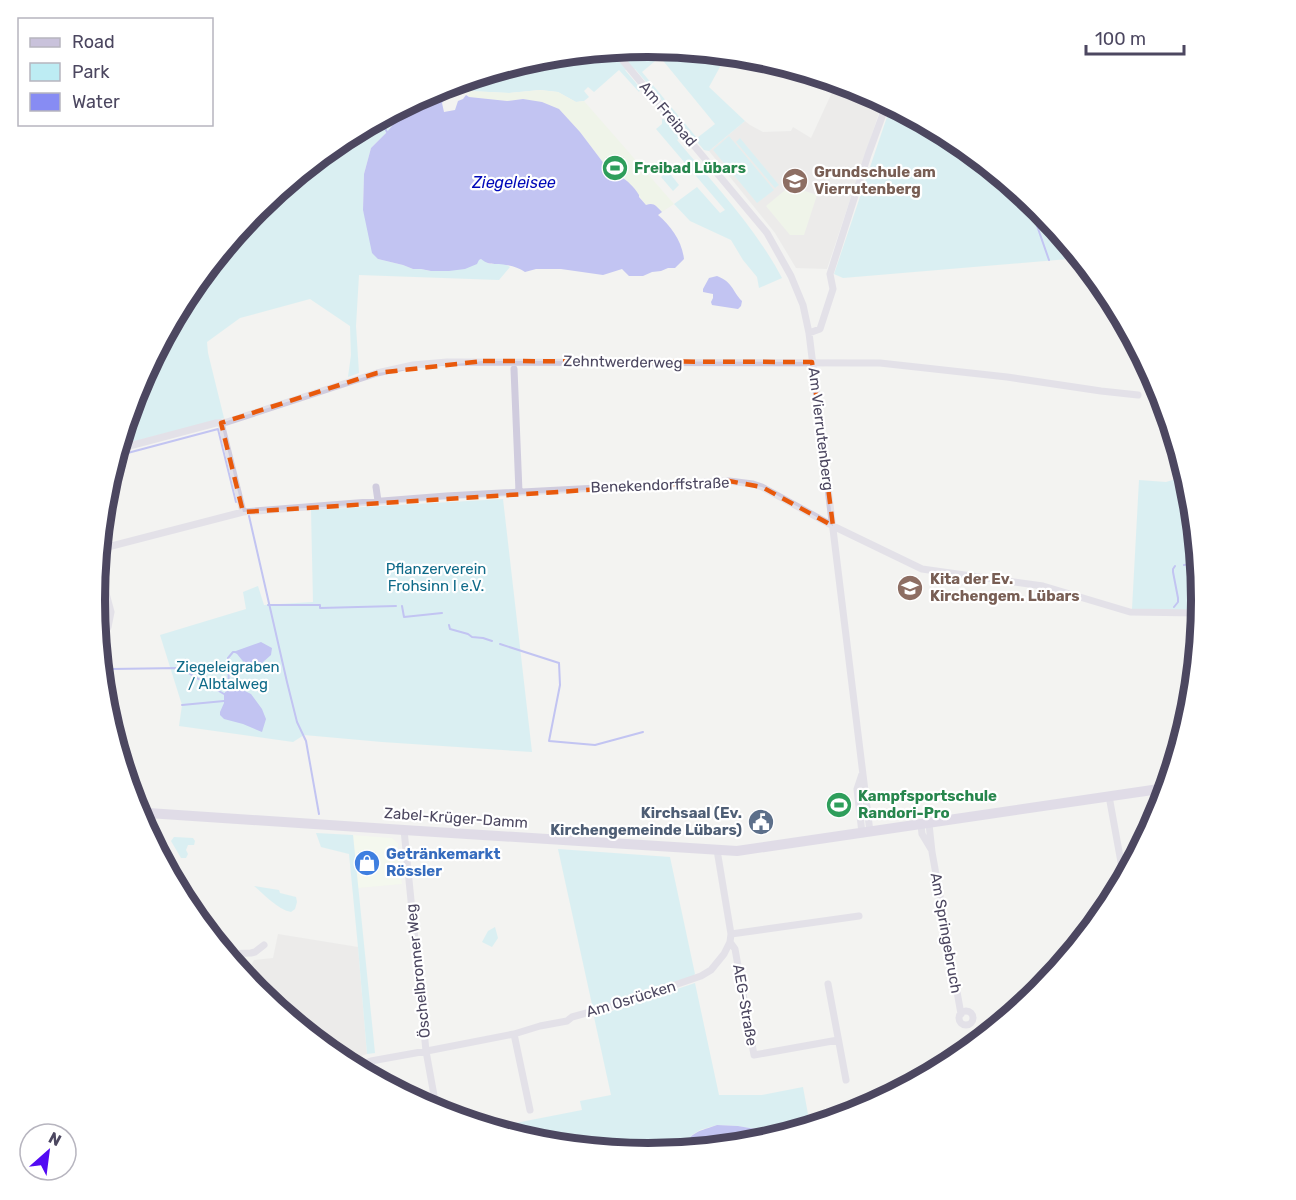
<svg xmlns="http://www.w3.org/2000/svg" width="1296" height="1200" viewBox="0 0 1296 1200" font-family="Rubik,sans-serif">
<style>
.commercial{fill:#f5feea}
.education{fill:#e4e3e3}
.green{fill:#bdecf3;fill-rule:evenodd}
.sand{fill:#ecf5e1}
.water{fill:#878cf3}
.lines{fill:none;stroke-linecap:round;stroke-linejoin:round}
.stream{stroke:#878cf3;stroke-width:2}
.street{stroke:#d0ccde;stroke-width:7}
.secondary{stroke:#c9c2db;stroke-width:10}
.marked{fill:none;stroke:#e8590c;stroke-width:4.5;stroke-dasharray:12 8;stroke-linejoin:round}
.labels{text-anchor:middle;stroke-width:4.5;stroke-linejoin:round;paint-order:stroke}
.street-label{font-size:15px;fill:#4c4760;stroke:#fff}
.leisure-label{font-size:15px;font-weight:bold;fill:#27864d;stroke:#fff;text-anchor:start}
.education-label{font-size:15px;font-weight:bold;fill:#785e54;stroke:#fff;text-anchor:start}
.park-label{font-size:15px;fill:#106b89;stroke:#fff}
.service-label{font-size:15px;font-weight:bold;fill:#4e5e75;stroke:#fff;text-anchor:end}
.shop-label{font-size:15px;font-weight:bold;fill:#366cbe;stroke:#fff;text-anchor:start}
.water-label{font-size:16px;font-style:italic;fill:#0109b9;stroke:#fff}
.rim{fill:none;stroke:#4c4760;stroke-width:8}
</style>
<rect width="100%" height="100%" fill="#f3f3f1"/>
<!-- commercial -->
<path class="commercial" d="M353 835 392 838 398 843 402 884 358 888Z"/>
<!-- education -->
<path class="education" d="M834 88 877 98 883 101 827 269 796 268 775 233 709 151 745 121 750 125 763 132 791 131 793 127 811 138Z
M278 934 358 947 367 1054 344 1062 340 1060 256 991 245 977 254 960 273 958Z"/>
<!-- green -->
<path class="green" d="M648 47 727 54 709 87 745 121 709 151 704 150 635 69 625 70 641 89 639 92 619 70 594 92 588 87 584 91 589 97 584 101 576 102 558 92 540 90 509 93 469 91 457 82 540 57ZM660 57 715 124 697 138 642 72Z
M432 91 403 112 387 132 371 148 364 174 363 210 378 259 403 265 413 269H421L430 271 482 259 489 264H505L510 267 499 280 359 275 356 326 359 373 348 377 351 355 350 326 310 299 240 318 207 342 208 353 224 418 120 445 125 429V427L137 388 185 298 257 208 272 199 271 197 341 140Z
M891 105 956 140 1040 209 1080 258 843 278 834 274Z
M662 119 667 120 681 137 677 140C714 184 755 227 782 278L759 288 757 277 743 260 731 240 690 221 674 204 697 187 720 213 725 210 656 129 662 124Z
M729 136 774 190 757 203 713 150Z
M740 138 779 185 775 188 736 142Z
M668 171 679 185 673 191 661 177Z
M1186 476 1191 492 1201 600 1200 611 1132 609 1139 480 1166 482Z
M503 499 532 752 382 742 304 735 293 742 179 726 182 705 160 635 246 609 243 592 258 586 264 605 313 602 311 510Z
M316 833 353 835 375 1053 367 1054 358 947 349 854 321 847Z
M174 837 193 838 195 841 194 845H188L186 850 188 854 186 858H181L171 841Z
M558 849 670 857 695 974 693 976 593 1009Z
M254 886 279 890 280 893 296 897 297 902 295 909 291 912C277 909 265 895 254 886Z
M495 927 498 938 492 947 482 942 488 931Z
M695 983 719 1095H762L803 1087 810 1125 821 1123 785 1134 738 1126 717 1125 700 1130 692 1135 689 1139 684 1150 648 1153 540 1143 490 1128 582 1110 580 1101 611 1095 594 1017Z"/>
<!-- sand -->
<path class="sand" d="M457 82 469 91 509 93 540 90 558 92 576 102 584 101 674 204 662 212C657 207 653 202 646 205L639 196 608 169 580 132 523 99 507 101 469 97V94C461 89 454 87 445 86Z
M790 186 817 195 804 235H790L766 206Z"/>
<!-- water -->
<path class="water" d="M443 88 444 93 447 96 442 103 444 112 455 110 458 101 463 99 466 95 469 97 507 101 523 99 542 102 559 109 580 132 608 169 619 177 620 176C628 181 634 187 639 195V197L646 205C654 202 656 206 662 212L658 215C671 226 682 241 684 259L675 268H668L661 271 652 272 643 276H629L622 269 603 275 561 269H536L525 272C519 268 513 266 506 265 495 262 491 267 481 259L479 260 477 264 465 269 449 271H431L421 269H413L403 265 378 259 372 253 363 210 364 174 371 148 387 132 403 112 432 91Z
M717 276C733 282 732 291 742 301L741 306 738 309 712 305 711 302 713 298V294L703 292V289L709 278Z
M261 642 272 648 271 655 262 663 246 665 237 654 233 652Z
M229 686 239 688 251 694 262 709 266 719 262 732 243 724 224 719 220 715V712L224 703V694Z
M717 1125 738 1126 785 1134 756 1143 684 1150C689 1131 701 1131 717 1125Z"/>
<g class="lines">
<!-- stream -->
<path class="stream" d="M380 119 387 132
M1028 200 1049 260
M119 452 120 455 218 429 236 502
M249 516 287 682 297 722 306 741 319 814
M1184 565 1198 563
M268 605H320V608L396 606
M402 606 404 617 442 613
M1174 607 1178 602V598L1173 572V569L1175 566
M449 625 450 629 468 634 472 637 483 638 492 641
M500 644 559 663 560 685 549 741 595 745 643 732
M111 669 180 668 224 694H227
M229 688 228 658 233 652H235
M182 705 224 701"/>
<!-- street -->
<path class="street" d="M614 50 767 233 791 276 803 305 809 333 870 832
M809 333 820 329 833 289 830 274 868 155 887 103
M514 369 519 492
M221 423 243 512
M118 449 216 423 227 422 377 373 413 365 447 362 880 363 1007 377 1101 391 1138 395
M376 487 378 501
M100 549 243 512 446 496 729 481 753 484 762 487 833 526 922 569 1043 586 1130 612 1200 613
M98 564 111 612 108 627
M862 774 857 789 862 833
M1109 796 1124 879
M929 824 932 852 961 1014
M921 825 922 834 931 849
M404 830 426 1051 437 1112
M147 831 148 813
M731 934 859 916
M730 942 735 949 754 1055 838 1040
M226 954 251 953 255 952 264 945
M828 984 846 1080
M959 1018a7 7 0 1 1 14 0a7 7 0 1 1-14 0Z
M514 1034 530 1110
M353 1067 371 1061 432 1050 514 1034 540 1026 567 1021 572 1017 616 1005 701 976 711 970 724 954 730 942 731 934 717 850"/>
<!-- secondary -->
<path class="secondary" d="M136 811 148 813 404 830 737 851 1166 788"/>
</g>
<!-- marked area -->
<path d="M0 0H1296V1200H0ZM483 361 812 362 833 526 762 487 729 481 243 512 221 423 377 373Z" fill="#f3f3f1" fill-opacity=".55" fill-rule="evenodd"/>
<path class="marked" d="M483 361 812 362 833 526 762 487 729 481 243 512 221 423 377 373Z"/>
<!-- icons -->
<defs>
<g id="stadium-disc" transform="scale(1.35)"><circle r="9.5" fill="#2e9e5b" stroke="#fff"/><path d="M0-5a6.5 5 0 1 0 0 10a6.5 5 0 1 0 0-10ZM-3.5-1.8h7v3.6h-7Z" fill="#fff"/></g>
<g id="school-disc" transform="scale(1.35)"><circle r="9.5" fill="#8d6e63" stroke="#fff"/><path d="M0-5L7-2L0 1L-7-2ZM-4 1L0 2.5L4 1V4Q0 6-4 4Z" fill="#fff"/></g>
<g id="civic-disc" transform="scale(1.35)"><circle r="9.5" fill="#5c6f8a" stroke="#fff"/><path d="M-.6-6.5H3V-4.5H.6V-3L4-1V1h2V6H-6V1h2V-1L-.6-3ZM-1.2 2.5V6h2.4V2.5Z" fill="#fff"/></g>
<g id="shop-disc" transform="scale(1.35)"><circle r="9.5" fill="#3f7fe0" stroke="#fff"/><path d="M-5-2.5h2.3a2.7 3.5 0 0 1 5.4 0H5L5.5 6h-11ZM-1.5-2.5h3a1.5 2.3 0 0 0-3 0Z" fill="#fff"/></g>
</defs>
<g fill-rule="evenodd">
<use href="#stadium-disc" x="615" y="168"/>
<use href="#school-disc" x="795" y="181"/>
<use href="#school-disc" x="910" y="588"/>
<use href="#stadium-disc" x="839" y="805"/>
<use href="#civic-disc" x="761" y="822"/>
<use href="#shop-disc" x="367" y="863"/>
</g>
<g class="labels">
<!-- street labels -->
<g class="street-label">
<text transform="translate(668 114) rotate(50)" y="5">Am Freibad</text>
<text transform="translate(623 362) rotate(1)" y="5">Zehntwerderweg</text>
<text transform="translate(821 429) rotate(83)" y="5">Am Vierrutenberg</text>
<text transform="translate(660 485) rotate(-2)" y="5">Benekendorffstraße</text>
<text transform="translate(456 818) rotate(4)" y="5">Zabel-Krüger-Damm</text>
<text transform="translate(946 933) rotate(80)" y="5">Am Springebruch</text>
<text transform="translate(418 971) rotate(-96)" y="5">Öschelbronner Weg</text>
<text transform="translate(631 999) rotate(-17)" y="5">Am Osrücken</text>
<text transform="translate(745 1005) rotate(80)" y="5">AEG-Straße</text>
</g>
<!-- leisure labels -->
<g class="leisure-label">
<text x="634" y="173">Freibad Lübars</text>
<text x="858" y="801">Kampfsportschule<tspan x="858" dy="17">Randori-Pro</tspan></text>
</g>
<!-- education labels -->
<g class="education-label">
<text x="814" y="177">Grundschule am<tspan x="814" dy="17">Vierrutenberg</tspan></text>
<text x="930" y="584">Kita der Ev.<tspan x="930" dy="17">Kirchengem. Lübars</tspan></text>
</g>
<!-- park labels -->
<g class="park-label">
<text x="436" y="574">Pflanzerverein<tspan x="436" dy="17">Frohsinn I e.V.</tspan></text>
<text x="228" y="672">Ziegeleigraben<tspan x="228" dy="17">/ Albtalweg</tspan></text>
</g>
<!-- service labels -->
<g class="service-label">
<text x="742" y="818">Kirchsaal (Ev.<tspan x="742" dy="17">Kirchengemeinde Lübars)</tspan></text>
</g>
<!-- shop labels -->
<g class="shop-label">
<text x="386" y="859">Getränkemarkt<tspan x="386" dy="17">Rössler</tspan></text>
</g>
<!-- water labels -->
<g class="water-label">
<text x="514" y="188">Ziegeleisee</text>
</g>
</g>
<!-- crop -->
<path d="M0 0H1296V1200H0ZM105 600a543 543 0 1 1 1086 0a543 543 0 1 1-1086 0Z" fill="#fff" fill-rule="evenodd"/>
<path class="rim" d="M105 600a543 543 0 1 1 1086 0a543 543 0 1 1-1086 0Z"/>
<!-- legend -->
<rect x="18" y="18" width="195" height="108" fill="#ffffff" stroke="#b7b5bf" stroke-width="1.5"/>
<rect x="30" y="38" width="30" height="9" fill="#c9c2db" stroke="#b7b5bf" stroke-width="1.5"/>
<text x="72" y="48" font-size="18" fill="#4c4760">Road</text>
<rect x="30" y="63" width="30" height="18" fill="#bdecf3" stroke="#b7b5bf" stroke-width="1.5"/>
<text x="72" y="78" font-size="18" fill="#4c4760">Park</text>
<rect x="30" y="93" width="30" height="18" fill="#878cf3" stroke="#b7b5bf" stroke-width="1.5"/>
<text x="72" y="108" font-size="18" fill="#4c4760">Water</text>
<!-- north arrow -->
<g transform="translate(48 1152) rotate(28)"><circle r="28" fill="#ffffff" stroke="#b7b5bf" stroke-width="1.5"/>
<path d="M0-4.5L10 22L0 15L-10 22Z" fill="#530bf3"/>
<text y="-9" font-size="16" font-weight="bold" text-anchor="middle" fill="#4c4760">N</text>
</g>
<!-- scale -->
<path d="M1086 45v9h98v-9" fill="none" stroke="#4c4760" stroke-width="3"/>
<text x="1095" y="45" font-size="18" fill="#4c4760" stroke="#ffffff" stroke-width="4.5" paint-order="stroke">100 m</text>
</svg>
